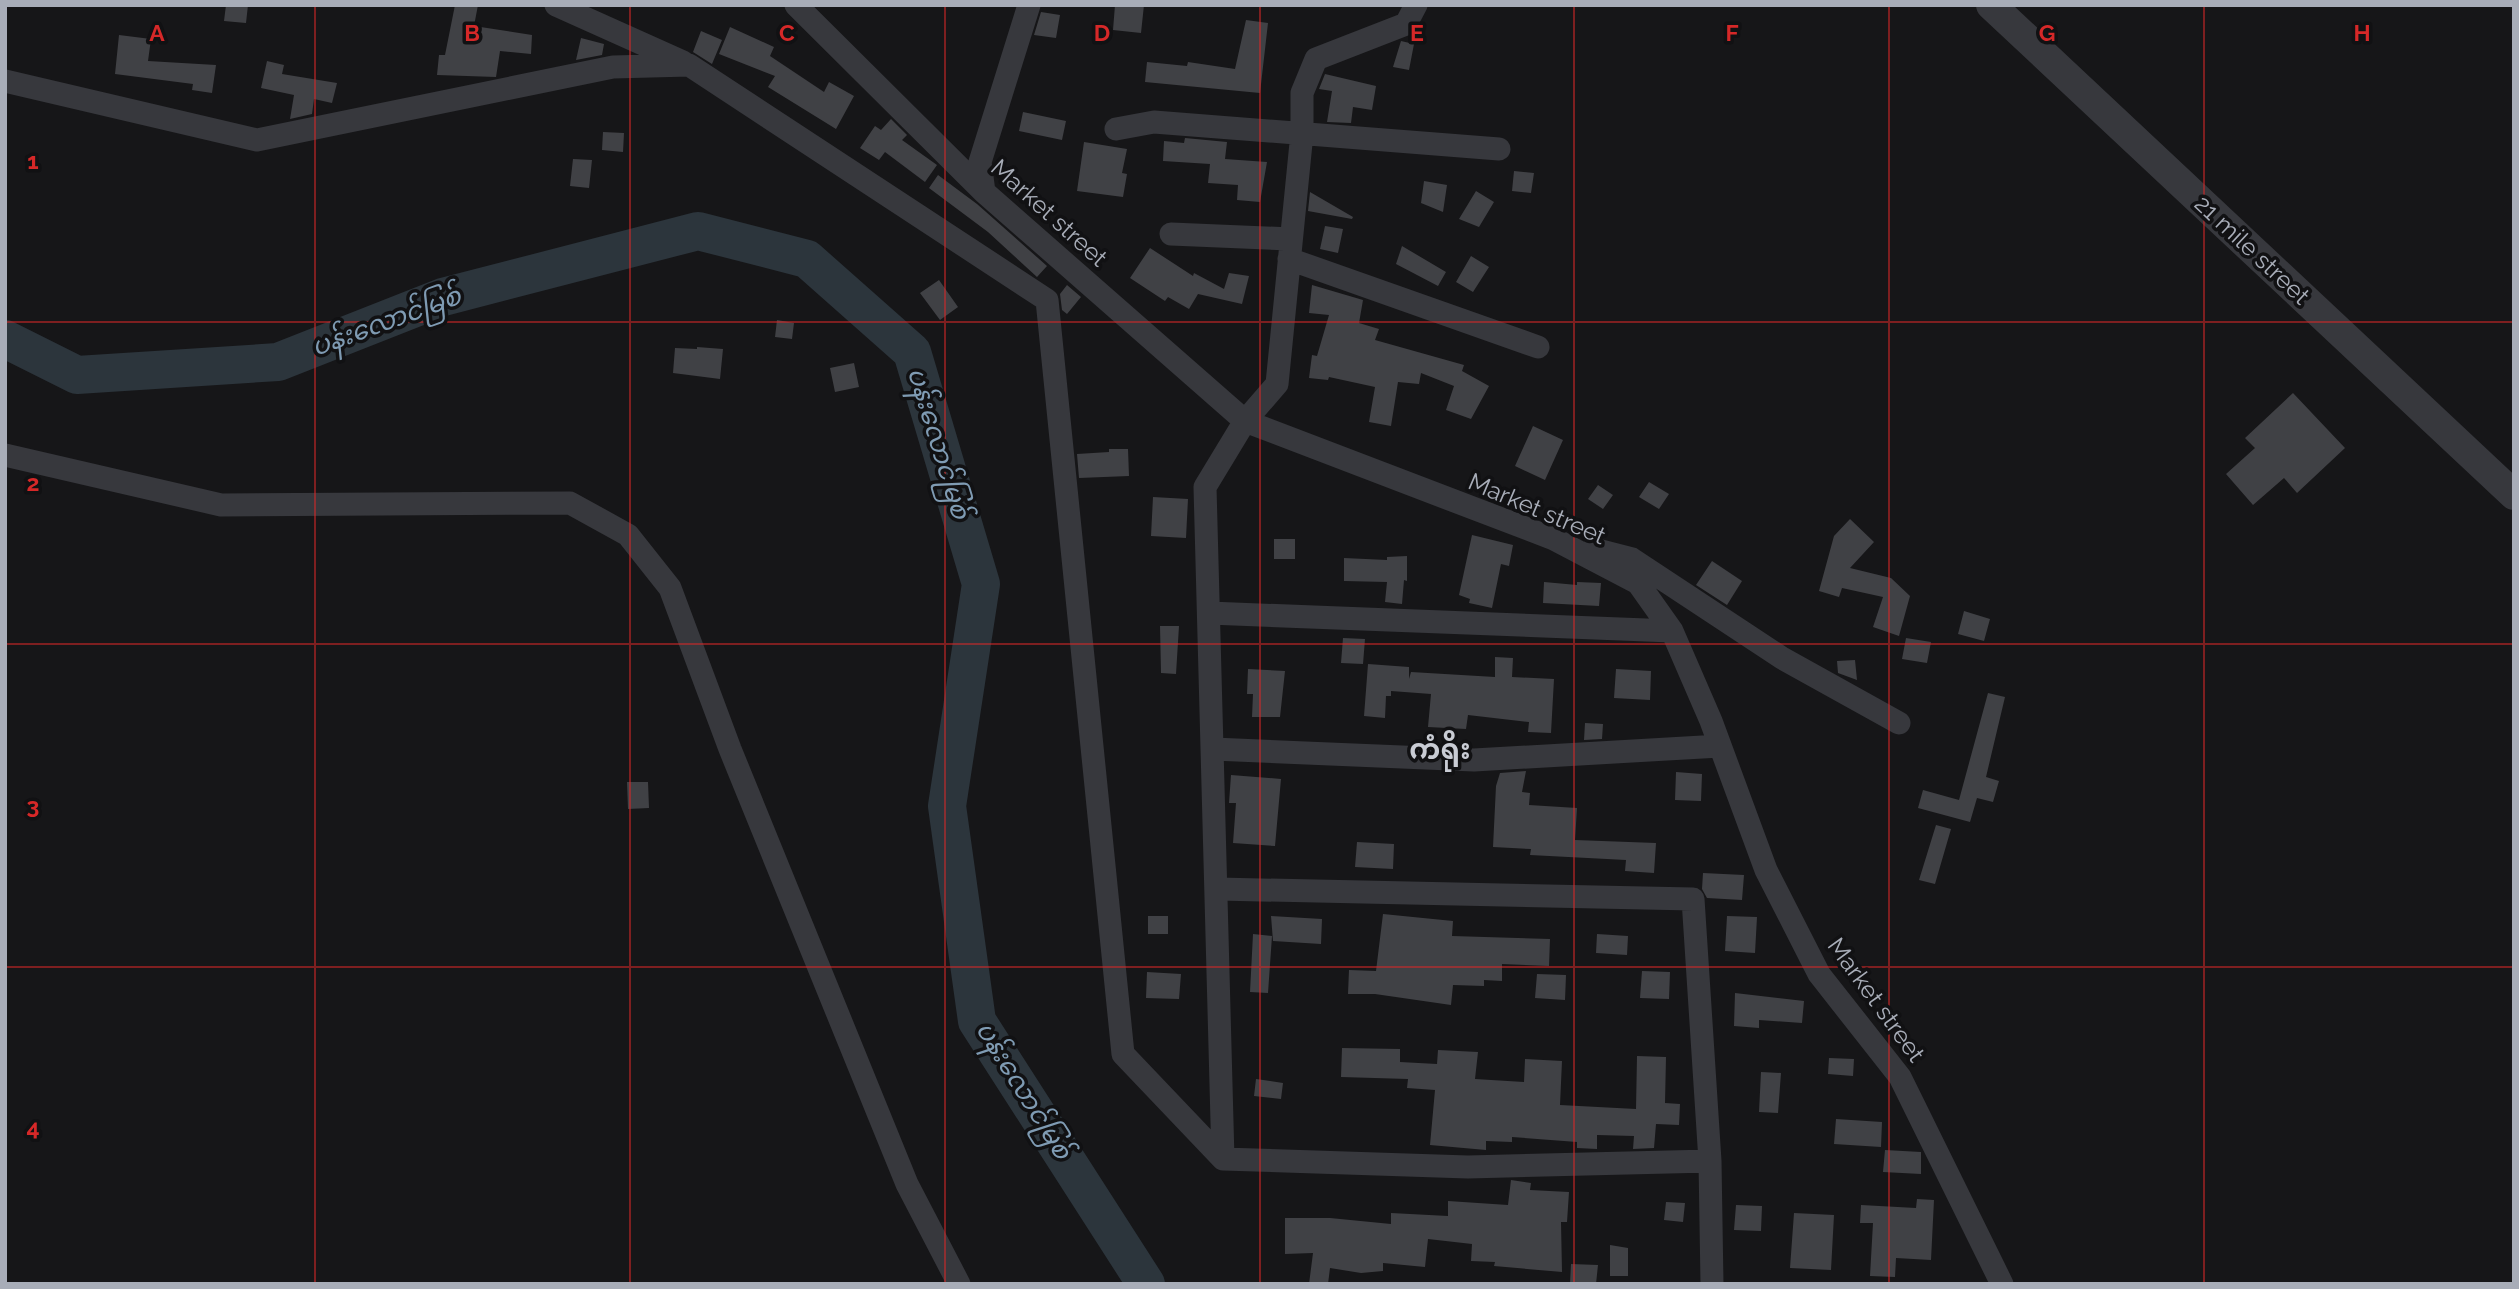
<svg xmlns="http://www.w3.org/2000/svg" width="2519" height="1289" viewBox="0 0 2519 1289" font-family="Raleway,'Noto Sans Myanmar',sans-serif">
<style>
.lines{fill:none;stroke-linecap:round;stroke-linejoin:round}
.river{stroke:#2c353c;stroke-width:38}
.building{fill:#404145}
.minor{stroke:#37383d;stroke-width:23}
.tertiary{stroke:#37383d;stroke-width:30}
.grid{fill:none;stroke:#d62828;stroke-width:2;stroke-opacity:0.55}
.labels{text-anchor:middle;stroke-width:7;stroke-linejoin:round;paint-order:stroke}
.street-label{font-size:24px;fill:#a8adb8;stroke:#111113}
.water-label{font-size:26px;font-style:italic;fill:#7f9bb3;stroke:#111113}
.quarter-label{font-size:28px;font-weight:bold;fill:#c9ccd4;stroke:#111113}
.grid-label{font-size:23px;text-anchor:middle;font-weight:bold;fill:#d62828;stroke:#111113;stroke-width:7;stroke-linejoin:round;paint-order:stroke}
</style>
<rect width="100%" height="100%" fill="#161618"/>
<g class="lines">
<!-- river -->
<path class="river" d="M5 339 77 375 278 362 443 297 698 231 807 259 912 352 981 584 947 806 977 1021 1146 1284"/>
</g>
<!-- building -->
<path class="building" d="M226 5H248L246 23 224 21Z
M455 5H478L474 26 532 35 531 54 500 51 496 77 437 75 439 55H445Z
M1115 5H1144L1141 33 1113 30Z
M1041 12 1060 15 1056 38 1034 35Z
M1246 20 1268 23 1260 93 1145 82 1147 62 1187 66 1188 62 1235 69Z
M730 27 774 47 770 56 824 92 829 82 854 96 836 129 768 87 775 76 719 54Z
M701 31 722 40 712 64 693 52Z
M119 35 151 39 148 61 216 65 212 93 192 90 193 84 115 74Z
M581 38 604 44 602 55 576 60Z
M1401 41 1414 44 1409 70 1393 67Z
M267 61 284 65 282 74 337 83 332 103 314 99 312 114 290 119 294 95 261 88Z
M1325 74 1376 86 1372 110 1353 107 1351 123 1327 122 1332 91 1319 89Z
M1023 112 1066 121 1062 140 1019 131Z
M891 119 907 135 902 140 937 165 925 182 885 152 879 160 860 148 875 126 881 130Z
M603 132 624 133 623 152 602 150Z
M1185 138 1227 142 1225 159 1267 162 1260 202 1237 200 1238 185 1208 183 1210 164 1163 161 1164 141 1184 143Z
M1084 142 1127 149 1122 173 1127 174 1123 197 1077 191Z
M573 159 592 160 589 188 570 186Z
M1514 171 1534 173 1531 193 1512 191Z
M938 175 977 204 1047 266 1037 277 988 232 929 188Z
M1424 181 1447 185 1443 212 1421 203Z
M1476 191 1494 202 1479 227 1459 219Z
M1310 192 1353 217 1352 219 1308 211Z
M1325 226 1343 229 1338 253 1320 249Z
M1402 246 1446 272 1438 286 1396 264Z
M1150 248 1193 276 1194 273 1224 289 1229 273 1249 276 1242 304 1198 294 1189 309 1168 297 1165 301 1130 278Z
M1471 256 1489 267 1473 292 1456 282Z
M939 280 958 307 940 320 920 293Z
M1067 285 1081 297 1067 314 1062 310 1060 294Z
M1312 285 1363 300 1359 323 1379 329 1375 340 1464 365 1462 371 1489 386 1471 419 1446 410 1454 386 1421 373 1419 384 1398 382 1391 426 1369 422 1375 387 1329 377 1328 380 1309 378 1312 355 1317 356 1329 315 1309 313Z
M777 320 794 323 792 339 775 337Z
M697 347 723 349 720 379 673 373 675 348 697 349Z
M854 363 859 387 835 392 830 368Z
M2293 393 2345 448 2297 493 2284 478 2253 505 2226 474 2255 448 2245 438Z
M1533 426 1563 440 1545 480 1515 466Z
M1109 449H1128L1129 476 1079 478 1077 454 1109 452Z
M1649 482 1669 494 1659 509 1639 497Z
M1598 485 1613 495 1603 509 1588 499Z
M1153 497 1188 499 1186 538 1151 536Z
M1850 519 1874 542 1850 568 1891 578 1910 596 1899 636 1873 627 1883 597 1842 588 1839 597 1819 591 1834 536Z
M1472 535 1513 545 1509 566 1501 564 1492 608 1469 603 1470 599 1459 595Z
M1274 539H1295V559H1274Z
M1407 556V581L1404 580 1402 604 1385 602 1387 582 1344 581V558L1387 560V557Z
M1712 561 1742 581 1727 605 1696 585Z
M1544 582 1577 585V582L1601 583 1599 606 1543 603Z
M1964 611 1990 619 1984 641 1958 634Z
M1160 626H1179L1176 674 1161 673Z
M1343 638 1365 639 1363 664 1341 663Z
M1906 638 1931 642 1927 663 1902 659Z
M1495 657 1513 658 1512 677 1554 679 1551 733 1528 732 1529 722 1468 715 1466 729 1428 727 1431 694 1391 691V696H1386L1385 718 1364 716 1368 664 1409 667V679L1411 672 1495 677Z
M1855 660 1857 680 1838 673 1837 661Z
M1248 669 1285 671 1280 717H1252L1253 694H1247Z
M1616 669 1651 671 1650 700 1614 698Z
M1988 693 2005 697 1986 777 1999 781 1993 802 1977 798 1970 822 1918 808 1923 790 1959 800Z
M1585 723 1603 724 1602 739 1584 740Z
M1526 771 1522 792 1530 793 1529 805 1577 808 1575 840 1656 843 1654 873 1625 871 1626 860 1530 855 1531 849 1493 847 1496 786 1500 773Z
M1676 772 1702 774 1701 801 1675 800Z
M1231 775 1281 779 1275 846 1233 843 1236 803H1229Z
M627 782H648L649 808 628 809Z
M1936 825 1951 829 1935 884 1919 880Z
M1357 842 1394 844 1393 869 1355 867Z
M1703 873 1744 875 1742 900 1707 898 1702 889Z
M1383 914 1453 921 1452 936 1550 939 1549 966 1502 964V981L1484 980V986L1453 985 1451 1005 1375 994H1348L1349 970 1376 971Z
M1148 916H1168V934H1148Z
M1271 916 1322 919 1321 944 1273 941Z
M1727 916 1757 917 1755 953 1725 951Z
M1253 934 1272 936 1268 993 1250 992Z
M1597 934 1628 936 1627 955 1596 953Z
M1642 971 1670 972 1669 999 1640 998Z
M1147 972 1181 974 1179 999 1146 998Z
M1537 974 1566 975 1565 1000 1535 998Z
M1735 993 1804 1001 1802 1023 1759 1020V1028L1734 1026Z
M1342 1048 1400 1049V1062L1437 1064 1438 1050 1478 1052 1475 1079 1524 1082 1525 1059 1562 1061 1560 1105 1636 1109 1637 1056 1666 1057 1665 1103 1680 1104 1679 1125 1656 1124 1654 1148 1633 1149 1634 1136 1597 1135V1149L1577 1148V1142L1512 1137V1142L1486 1141V1150L1430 1145 1435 1090 1407 1088 1408 1079 1341 1077Z
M1829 1058 1854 1059 1853 1076 1828 1074Z
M1761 1072 1781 1073 1778 1113 1759 1112Z
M1256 1079 1283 1083 1281 1099 1254 1096Z
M1836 1119 1882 1122 1881 1147 1834 1144Z
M1885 1150 1921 1152V1174L1883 1172Z
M1511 1180 1531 1183 1530 1190 1569 1192 1567 1222H1561L1562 1272 1494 1266 1495 1262 1471 1261 1472 1244 1428 1239 1425 1267 1383 1263V1271L1361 1273 1330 1268 1328 1284H1309L1313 1253 1285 1254V1218H1330L1391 1224V1213L1448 1216V1201L1508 1205Z
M1917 1199 1934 1200 1931 1260 1896 1258 1895 1277 1870 1276 1873 1223H1860L1861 1205 1916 1208Z
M1666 1202 1685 1203 1683 1222 1664 1220Z
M1736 1205 1762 1206 1761 1231 1734 1230Z
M1794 1213 1834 1215 1831 1270 1790 1268Z
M1610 1245 1628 1248V1276H1610Z
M1571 1264 1598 1265 1596 1284H1570Z"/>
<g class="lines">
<!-- minor -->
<path class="minor" d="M556 5 683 62
M796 5 984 192 1245 421 1554 539 1638 583 1672 631 1711 721 1766 870 1819 974 1900 1077 2002 1284
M1416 5 1406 24 1316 59 1302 93V133L1277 384 1245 421 1205 487 1223 1159 1468 1167 1710 1161 1712 1284
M5 81 257 140 613 67 689 65 1047 300 1123 1054 1223 1159
M1116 129 1154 122 1499 149
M984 192 980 162 1029 5
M1171 234 1291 239
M1289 259 1538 347
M5 455 221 505 570 503 628 535 670 588 730 749 907 1184 959 1284
M1593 549 1632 559 1782 658 1899 723
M1209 613 1672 631
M1213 749 1474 760 1720 746
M1218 889 1693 899 1710 1161"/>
<!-- tertiary -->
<path class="tertiary" d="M1991 5 2514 495"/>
</g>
<!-- grid -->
<path class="grid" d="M315 5V1284M630 5V1284M945 5V1284M1260 5V1284M1574 5V1284M1889 5V1284M2204 5V1284M5 322H2514M5 644H2514M5 967H2514"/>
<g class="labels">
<!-- street labels -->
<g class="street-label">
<text transform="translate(1049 213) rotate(42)" y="8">Market street</text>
<text transform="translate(2252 250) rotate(43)" y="8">21 mile street</text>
<text transform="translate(1537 509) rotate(23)" y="8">Market street</text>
<text transform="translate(1876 1000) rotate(54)" y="8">Market street</text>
</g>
<!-- water labels -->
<g class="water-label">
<text transform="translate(386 321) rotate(-20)" y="9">ပန်းလောင်မြစ်</text>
<text transform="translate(939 443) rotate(73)" y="9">ပန်းလောင်မြစ်</text>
<text transform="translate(1024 1090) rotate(58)" y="9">ပန်းလောင်မြစ်</text>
</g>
<!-- quarter labels -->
<g class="quarter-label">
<text x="1440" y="759">ကံရိုး</text>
</g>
</g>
<g class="grid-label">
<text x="157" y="41">A</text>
<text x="472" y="41">B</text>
<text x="787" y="41">C</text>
<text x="1102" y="41">D</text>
<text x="1417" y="41">E</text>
<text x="1732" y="41">F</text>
<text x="2047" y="41">G</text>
<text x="2362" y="41">H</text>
<text x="33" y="169">1</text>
<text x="33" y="491">2</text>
<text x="33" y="814">3</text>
<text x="33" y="1136">4</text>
</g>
<!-- border -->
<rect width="2519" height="1289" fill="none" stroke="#a8adb8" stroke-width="14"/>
</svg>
